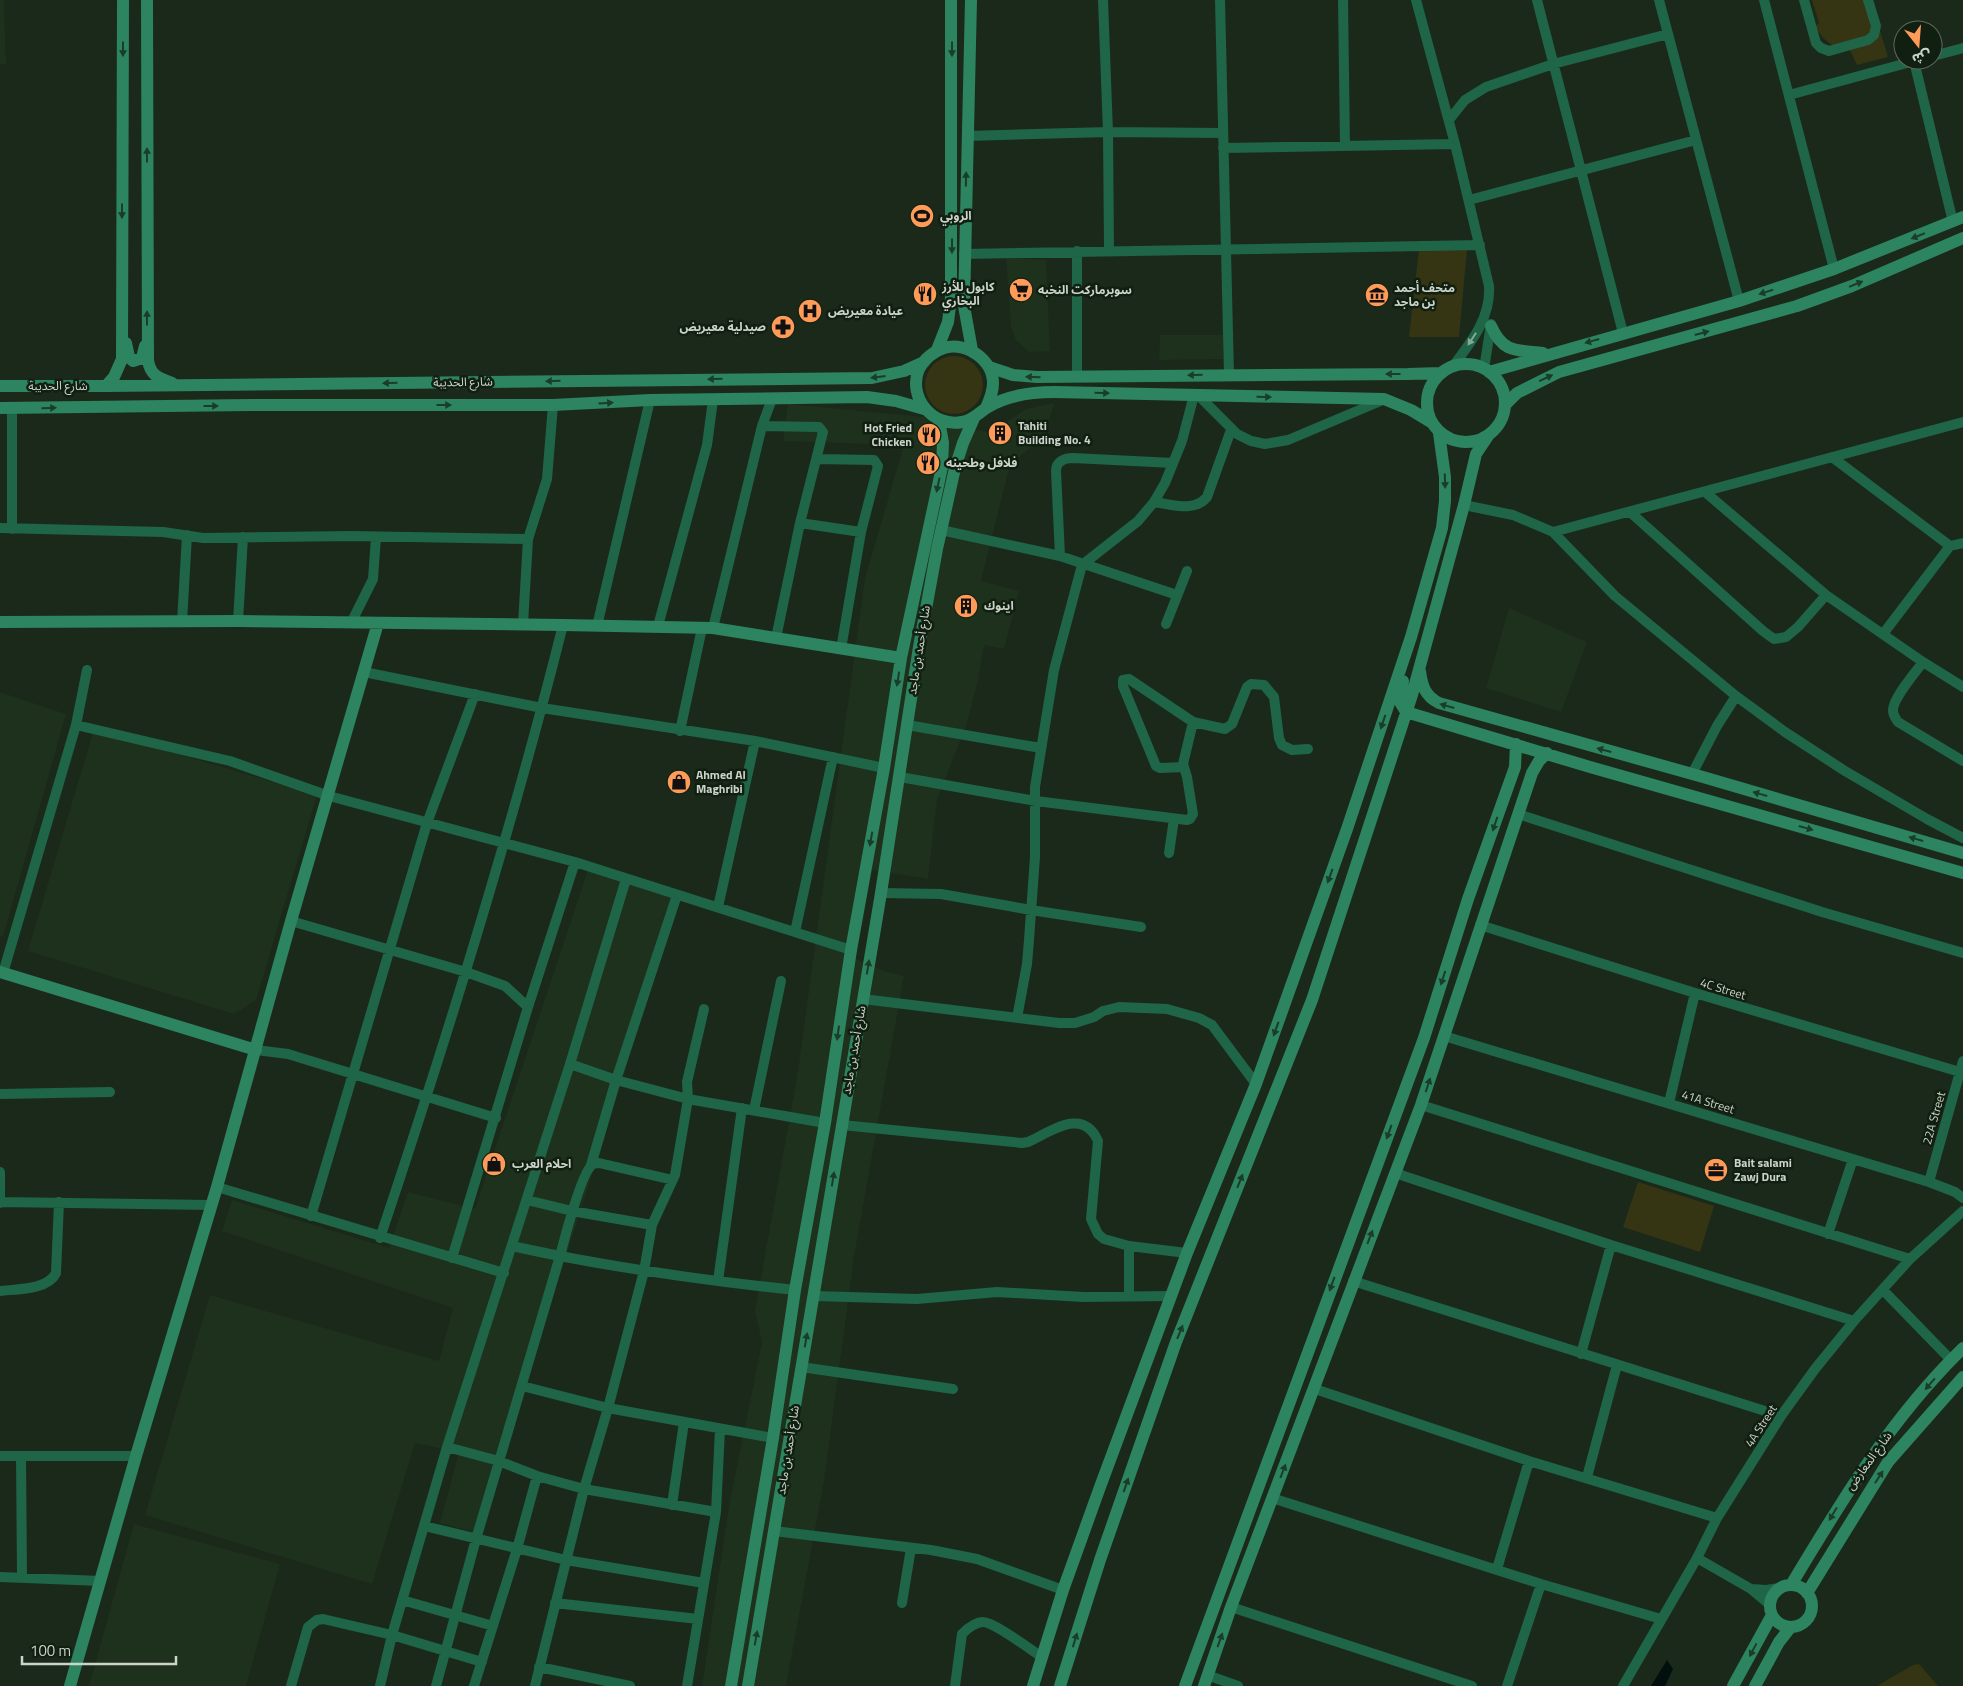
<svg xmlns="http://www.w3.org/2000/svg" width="1963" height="1686" viewBox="0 0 1963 1686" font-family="'Titillium Web','Noto Sans Arabic',sans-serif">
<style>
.built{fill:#1d311d}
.green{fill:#353413}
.water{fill:#01100d}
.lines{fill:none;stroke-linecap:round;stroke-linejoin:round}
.street{stroke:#1f6548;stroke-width:10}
.secondary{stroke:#2d8460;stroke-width:12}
.oneway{fill:#193d29}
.oneway2{fill:#86a896}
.labels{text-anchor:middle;stroke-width:5;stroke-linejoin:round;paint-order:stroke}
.poi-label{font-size:12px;font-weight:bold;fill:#cbd4ca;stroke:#111f11;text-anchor:start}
.street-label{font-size:12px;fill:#cbd4ca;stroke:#111f11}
</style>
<rect width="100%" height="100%" fill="#1b291a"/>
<!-- built -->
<path class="built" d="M0 0H4L6 64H0Z
M1006 257 1046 260 1050 351 1029 352 1016 340 1011 327Z
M1160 335H1223V359L1159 360Z
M1054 403 1044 437 1010 464 981 581 1019 591 1004 649 984 645 978 680 967 723 937 800 928 879 866 869 855 959 887 972 904 976 854 1257 824 1481 786 1686H702L729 1506 762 1342 755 1311 798 1071 865 578 904 445 783 441 788 404 924 417 991 433 1026 409Z
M1509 608 1587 642 1561 712 1486 688Z
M0 692 66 714 3 937 0 936Z
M94 729 317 795 256 1000 234 1014 28 951Z
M589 867 680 898 478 1533 440 1523 459 1452 415 1443 372 1584 145 1515 210 1295 439 1361 453 1308 222 1231 232 1200 389 1248 408 1192 475 1209Z
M134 1524 280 1564 246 1686H89Z"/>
<!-- green -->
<path class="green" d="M1812 0H1864L1876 18 1888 57 1857 65 1847 44 1833 46 1823 38 1815 26 1819 23Z
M1419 249 1467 250 1459 337H1409Z
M925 385a29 29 0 1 1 58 0a29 29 0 1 1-58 0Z
M1638 1182 1714 1206 1700 1252 1623 1227Z
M1919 1664 1938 1686H1877L1913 1665Z"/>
<!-- water -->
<path class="water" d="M1667 1660 1673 1669 1665 1686H1651Z"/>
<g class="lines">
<!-- street -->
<path class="street" d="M1103 0 1108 132 1109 250
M1220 0 1229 375
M1343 0 1345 145
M1416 0 1455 144 1489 286C1491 318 1471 342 1453 366
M1537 0 1623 333
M1659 0 1739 301
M1764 0 1834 269
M1804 0 1816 43 1821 48 1829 51 1868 40 1874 35 1876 26 1868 0
M1933 56 1963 48
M1914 61 1953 222
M1789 95 1918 60
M1449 120 1465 100 1486 87 1553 64 1668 34
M967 136 1108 132 1223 133
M1223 148 1455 144
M1469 200 1696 140
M1077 251V377
M964 254 1480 245
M1484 369 1491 324
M1199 396 1237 434 1251 441 1265 444 1288 440 1383 400
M12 409V529
M762 426 819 427 823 432 800 523 776 638
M1832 457 1950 546
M817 459 874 460 878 466 861 532 841 649
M1705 492 1826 595 1923 662 1963 687
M1154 502C1171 504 1194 513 1207 497L1231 430
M1464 505 1513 515 1553 532 1615 596 1736 696 1785 732 1845 771 1927 819 1963 838
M1630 512 1763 631 1774 639 1786 637 1798 627 1826 595
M800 523 861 532
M0 528 163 532 203 538 352 536 528 539
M941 530 1060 556 1177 595
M1553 532 1963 422
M1060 556 1056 471C1056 461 1065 458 1073 458L1173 463
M238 621 243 537
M182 622 187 535
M351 623 373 579 376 537
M523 624 528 539 547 479 553 405
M1166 624 1187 571
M597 626 650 400
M658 626 707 445 713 400
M713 628 762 426 772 399
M1883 634 1950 546 1963 543
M1923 662C1915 673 1892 699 1893 711 1893 715 1896 719 1898 722L1963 761
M364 672 542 708 755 741 884 768
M76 725 230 761 329 796 575 862 851 950
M907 725 1041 748
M680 731 702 628
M1184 767 1160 768 1156 766 1123 686V680L1129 679 1193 722 1225 729 1232 724 1247 687 1251 684 1264 685 1274 697 1279 738 1282 745 1292 750 1308 749
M1692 774 1717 726 1736 696
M900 777 1036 801 1187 820 1190 819 1193 814 1187 777 1183 764 1193 722
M1518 814 1822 912 1963 953
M1169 853 1174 819
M881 893 941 894 1031 910 1141 927
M718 907 755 741
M291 921 466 972 505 986 528 1007
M1480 925 1695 993 1960 1072
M795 932 833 757
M3 973 76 725 87 670
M863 999 1059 1023H1075L1094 1017 1103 1011 1119 1007 1167 1009 1199 1018 1212 1025 1256 1084
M1017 1018 1027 964 1029 940 1035 857V787L1054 670 1082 565 1138 521 1154 502 1165 483 1182 441 1194 395
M1444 1036 1929 1182 1955 1192 1963 1198
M256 1050 288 1054 496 1118
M570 1064 616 1080 688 1099 825 1123
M0 1094 110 1092
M1669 1103 1695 993
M1421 1105 1910 1259
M754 1110 781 981
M842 1125 1022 1143 1028 1142C1052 1131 1083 1107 1098 1141L1091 1219 1098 1234 1104 1239 1129 1246 1187 1253
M591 1165 616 1080 677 895
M0 1172V1203
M1395 1173 1611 1245 1854 1321
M1929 1182 1963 1061
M217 1187 504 1273
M527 1200 572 1211 652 1225
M0 1202 212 1205
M311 1216 427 823 475 694
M1828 1234 1853 1159
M380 1238C448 1035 511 832 563 625
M512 1246C606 1267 700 1280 795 1290
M1129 1246V1296
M452 1258 528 1007 575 862
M718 1281 742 1108
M1353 1281 1781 1416
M1883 1290 1951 1360
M0 1291C17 1289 48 1290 56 1273L59 1202
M814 1296 917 1299 997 1292 1083 1297 1171 1296
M1581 1354 1611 1245
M801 1367 953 1389
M522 1386 608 1408 773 1438
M1315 1389 1529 1461 1717 1518
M447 1447 499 1461 537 1476 584 1489 716 1512
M0 1456H136
M21 1456 22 1577
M1587 1477 1617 1365
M1272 1498 1541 1584 1661 1619
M672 1505 684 1422
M424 1526 566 1560 704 1583
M774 1531 931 1550 977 1559 1063 1590
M1697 1558 1751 1589 1770 1605
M1497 1569 1529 1461
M0 1577 101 1581
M1751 1589 1766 1590 1780 1588
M402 1600 493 1626
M555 1603 698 1619
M902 1603 911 1548
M1231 1607 1472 1686
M539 1667 630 1686
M1207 1675 1238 1686
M291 1686 308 1627 317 1620 323 1619 392 1635 482 1662
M380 1686 392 1635 447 1447 570 1064 626 879
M436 1686 476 1539 560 1256C564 1241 581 1173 592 1165 594 1163 596 1163 599 1163L673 1180
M474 1686 517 1549 537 1476
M535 1686 584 1489 608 1408 644 1271 652 1225 675 1175 688 1099 687 1082 704 1009
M687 1686 716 1512 720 1429
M955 1686 962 1634C967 1629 975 1622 983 1622 994 1622 1031 1650 1042 1657
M1507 1686 1541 1584
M1623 1686 1697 1558 1717 1518 1781 1416 1815 1369 1854 1321 1910 1259 1963 1211"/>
<!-- secondary -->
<path class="secondary" d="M147 0 148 360C150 375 158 378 172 383
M971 0 964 306 972 350
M1491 326C1503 353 1516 350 1543 353
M126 343 129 357 133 361 142 358 145 346
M937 350 948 322 951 298V0
M1427 403a39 39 0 1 1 78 0a39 39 0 1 1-78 0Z
M989 367 1013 375 1037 377 1408 374 1441 373
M1489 372 1739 301 1834 269 1963 217
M0 386H106L872 378 904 371 924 362
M106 386 114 377 122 359 123 0
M1505 405 1517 393 1559 372 1797 306 1852 286 1963 238
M0 408 250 405H553L650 400 867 397 896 401 924 409
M986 408C990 399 993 392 993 383 993 360 966 341 944 348 934 351 924 359 919 369 907 397 933 428 962 422 974 420 979 412 988 407 1008 395 1031 392 1054 392L1384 399 1411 410 1431 422
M0 622 238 621 563 625 713 628 901 658
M1420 671C1422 686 1425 696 1439 703L1703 777 1963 853
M1403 681 1400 702 1406 712 1590 767 1963 873
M0 972 256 1050
M1791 1585C1842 1500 1891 1418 1963 1348
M1770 1606a21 21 0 1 1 42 0a21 21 0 1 1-42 0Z
M1807 1593 1888 1462 1963 1377
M70 1686 136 1456 217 1187 291 921 378 623
M731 1686 773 1438 795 1290 825 1123 851 950 884 768 901 658 942 467 943 443 939 420
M748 1686 881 893 919 647 937 549 955 468 963 443 974 418
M1033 1686 1063 1590 1100 1487 1187 1253 1256 1084 1347 829 1411 637 1442 528 1445 501V477L1439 433
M1060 1686 1100 1560 1176 1342 1312 1000 1412 695 1464 505 1476 454 1488 436
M1185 1686 1424 1038 1468 899 1515 767 1516 744
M1204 1686 1231 1607 1421 1105 1532 773 1539 761 1547 753
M1733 1686 1772 1615
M1755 1686 1779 1642 1790 1628"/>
</g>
<!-- one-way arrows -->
<defs><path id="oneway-solid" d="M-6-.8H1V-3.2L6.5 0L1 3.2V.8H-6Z" transform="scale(1.25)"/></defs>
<g class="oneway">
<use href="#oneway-solid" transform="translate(123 49) rotate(90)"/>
<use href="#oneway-solid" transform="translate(952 49) rotate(90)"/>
<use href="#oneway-solid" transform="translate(147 155) rotate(-90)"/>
<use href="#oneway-solid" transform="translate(966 179) rotate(-89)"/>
<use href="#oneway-solid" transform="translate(122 211) rotate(90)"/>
<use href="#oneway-solid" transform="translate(1918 236) rotate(158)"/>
<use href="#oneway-solid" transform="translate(952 246) rotate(90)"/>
<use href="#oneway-solid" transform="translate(1856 284) rotate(-22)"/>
<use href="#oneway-solid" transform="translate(1766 292) rotate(162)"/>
<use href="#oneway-solid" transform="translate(147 318) rotate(-90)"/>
<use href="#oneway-solid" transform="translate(1702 333) rotate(-15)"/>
<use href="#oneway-solid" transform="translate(1592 341) rotate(164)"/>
<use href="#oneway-solid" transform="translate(1393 374) rotate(-180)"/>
<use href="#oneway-solid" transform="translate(1195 375) rotate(179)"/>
<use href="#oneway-solid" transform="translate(878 377) rotate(173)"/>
<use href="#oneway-solid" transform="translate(1033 377) rotate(-178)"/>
<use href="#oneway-solid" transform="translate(1546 378) rotate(-25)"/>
<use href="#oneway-solid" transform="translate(715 379) rotate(179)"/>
<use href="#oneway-solid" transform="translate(553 381) rotate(179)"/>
<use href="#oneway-solid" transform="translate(390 383) rotate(179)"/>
<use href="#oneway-solid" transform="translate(1102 393) rotate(2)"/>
<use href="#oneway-solid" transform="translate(1264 397) rotate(1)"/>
<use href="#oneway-solid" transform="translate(606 403) rotate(-4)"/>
<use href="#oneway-solid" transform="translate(444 405)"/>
<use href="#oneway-solid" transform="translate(211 406)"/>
<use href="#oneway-solid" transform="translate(49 408) rotate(-1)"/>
<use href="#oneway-solid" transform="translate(1445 481) rotate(88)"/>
<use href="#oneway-solid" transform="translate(938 485) rotate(102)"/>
<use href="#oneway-solid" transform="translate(898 679) rotate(99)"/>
<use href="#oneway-solid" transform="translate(1447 706) rotate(-164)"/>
<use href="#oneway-solid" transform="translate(1383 722) rotate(109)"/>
<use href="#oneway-solid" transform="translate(1604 750) rotate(-165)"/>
<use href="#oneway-solid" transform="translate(1760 794) rotate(-164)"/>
<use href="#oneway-solid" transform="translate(1495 824) rotate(109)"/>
<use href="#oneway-solid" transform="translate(1806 828) rotate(16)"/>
<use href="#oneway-solid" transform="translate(871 839) rotate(100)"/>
<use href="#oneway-solid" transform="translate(1916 839) rotate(-164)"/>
<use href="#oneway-solid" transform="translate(1330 876) rotate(110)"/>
<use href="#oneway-solid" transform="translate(868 967) rotate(-81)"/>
<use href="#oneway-solid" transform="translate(1443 978) rotate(108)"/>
<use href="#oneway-solid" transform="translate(1276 1029) rotate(110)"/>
<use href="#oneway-solid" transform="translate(838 1033) rotate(98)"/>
<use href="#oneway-solid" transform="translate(1428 1085) rotate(-72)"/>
<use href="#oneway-solid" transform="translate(1389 1132) rotate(110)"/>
<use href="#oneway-solid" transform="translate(833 1179) rotate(-81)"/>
<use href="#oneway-solid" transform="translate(1240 1181) rotate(-68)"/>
<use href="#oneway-solid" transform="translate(1370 1237) rotate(-69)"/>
<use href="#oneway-solid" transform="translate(1332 1284) rotate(110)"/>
<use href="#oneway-solid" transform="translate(1180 1332) rotate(-68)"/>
<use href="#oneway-solid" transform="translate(806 1340) rotate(-80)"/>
<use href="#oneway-solid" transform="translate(1930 1384) rotate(131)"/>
<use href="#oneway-solid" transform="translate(1283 1471) rotate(-69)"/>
<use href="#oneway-solid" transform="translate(1879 1477) rotate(-57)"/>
<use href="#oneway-solid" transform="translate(1126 1485) rotate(-71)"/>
<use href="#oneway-solid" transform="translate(1833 1514) rotate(121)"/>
<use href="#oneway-solid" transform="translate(756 1638) rotate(-80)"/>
<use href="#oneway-solid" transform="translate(1075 1640) rotate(-73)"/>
<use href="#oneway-solid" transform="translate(1220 1640) rotate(-70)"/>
<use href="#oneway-solid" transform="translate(1753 1650) rotate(118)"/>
</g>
<use class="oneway2" href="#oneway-solid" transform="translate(1472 339) rotate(123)"/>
<!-- icons -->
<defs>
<g id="stadium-disc" transform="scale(1.25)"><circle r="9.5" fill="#fe9b59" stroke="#111f11"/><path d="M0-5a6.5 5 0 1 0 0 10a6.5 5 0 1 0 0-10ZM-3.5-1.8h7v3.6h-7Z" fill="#111"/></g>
<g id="supermarket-disc" transform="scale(1.25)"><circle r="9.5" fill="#fe9b59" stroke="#111f11"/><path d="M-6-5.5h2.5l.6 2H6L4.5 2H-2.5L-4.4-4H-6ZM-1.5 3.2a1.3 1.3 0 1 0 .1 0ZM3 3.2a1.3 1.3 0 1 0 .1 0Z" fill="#111"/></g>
<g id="restaurant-disc" transform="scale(1.25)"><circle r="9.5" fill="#fe9b59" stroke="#111f11"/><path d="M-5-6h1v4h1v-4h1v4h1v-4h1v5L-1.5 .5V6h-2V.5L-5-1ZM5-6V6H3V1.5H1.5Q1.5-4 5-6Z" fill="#111"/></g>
<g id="museum-disc" transform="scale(1.25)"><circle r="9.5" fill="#fe9b59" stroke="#111f11"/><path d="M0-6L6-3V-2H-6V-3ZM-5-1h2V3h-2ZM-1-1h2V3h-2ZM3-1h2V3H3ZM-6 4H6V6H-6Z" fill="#111"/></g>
<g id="hospital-disc" transform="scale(1.25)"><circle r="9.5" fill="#fe9b59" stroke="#111f11"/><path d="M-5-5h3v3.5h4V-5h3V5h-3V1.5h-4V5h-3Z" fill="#111"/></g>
<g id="pharmacy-disc" transform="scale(1.25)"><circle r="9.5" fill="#fe9b59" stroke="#111f11"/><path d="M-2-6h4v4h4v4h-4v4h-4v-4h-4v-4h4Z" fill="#111"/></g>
<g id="building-disc" transform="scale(1.25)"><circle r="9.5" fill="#fe9b59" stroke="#111f11"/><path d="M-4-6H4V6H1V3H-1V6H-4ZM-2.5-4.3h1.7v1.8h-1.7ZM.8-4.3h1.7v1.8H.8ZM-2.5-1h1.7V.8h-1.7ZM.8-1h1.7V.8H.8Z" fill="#111"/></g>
<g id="shop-disc" transform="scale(1.25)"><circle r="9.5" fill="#fe9b59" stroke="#111f11"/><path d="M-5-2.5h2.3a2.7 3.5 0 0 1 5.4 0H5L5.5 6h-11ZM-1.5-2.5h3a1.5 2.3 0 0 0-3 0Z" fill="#111"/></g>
<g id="office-disc" transform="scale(1.25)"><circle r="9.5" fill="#fe9b59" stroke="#111f11"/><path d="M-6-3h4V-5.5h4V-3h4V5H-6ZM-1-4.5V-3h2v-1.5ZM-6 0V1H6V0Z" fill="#111"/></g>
</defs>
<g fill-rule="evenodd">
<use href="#stadium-disc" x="922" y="216"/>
<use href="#supermarket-disc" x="1021" y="290"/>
<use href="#restaurant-disc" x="925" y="294"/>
<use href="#museum-disc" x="1377" y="295"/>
<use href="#hospital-disc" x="810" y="311"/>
<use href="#pharmacy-disc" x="783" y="327"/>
<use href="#building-disc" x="1000" y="433"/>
<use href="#restaurant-disc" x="929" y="435"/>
<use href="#restaurant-disc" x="928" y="463"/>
<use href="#building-disc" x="966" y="606"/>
<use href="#shop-disc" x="679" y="782"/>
<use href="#shop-disc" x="494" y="1164"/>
<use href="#office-disc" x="1716" y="1170"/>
</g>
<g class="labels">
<!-- poi labels -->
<g class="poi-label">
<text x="940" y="220">الروبي</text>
<text x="942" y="291">كابول للأرز<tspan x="942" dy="14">البخاري</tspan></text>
<text x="1394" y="292">متحف أحمد<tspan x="1394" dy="14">بن ماجد</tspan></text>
<text x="1038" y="294">سوبرماركت النخبه</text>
<text x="828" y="315">عيادة معيريض</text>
<text x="766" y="331" text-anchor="end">صيدلية معيريض</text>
<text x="1018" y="430">Tahiti<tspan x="1018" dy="14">Building No. 4</tspan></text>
<text x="912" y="432" text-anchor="end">Hot Fried<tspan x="912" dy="14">Chicken</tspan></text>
<text x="946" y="467">فلافل وطحينه</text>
<text x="984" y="610">اينوك</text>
<text x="696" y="779">Ahmed Al<tspan x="696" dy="14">Maghribi</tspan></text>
<text x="1734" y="1167">Bait salami<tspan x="1734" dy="14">Zawj Dura</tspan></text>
<text x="512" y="1168">احلام العرب</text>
</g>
<!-- street labels -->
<g class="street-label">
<text transform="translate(463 382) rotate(-1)" y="4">شارع الحديبة</text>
<text x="58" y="390">شارع الحديبة</text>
<text transform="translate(919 650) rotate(-81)" y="4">شارع أحمد بن ماجد</text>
<text transform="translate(1723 989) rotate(17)" y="4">4C Street</text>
<text transform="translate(854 1050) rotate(-80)" y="4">شارع أحمد بن ماجد</text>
<text transform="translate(1708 1102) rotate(17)" y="4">41A Street</text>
<text transform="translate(1934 1118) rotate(-74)" y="4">22A Street</text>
<text transform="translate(1761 1426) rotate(-57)" y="4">4A Street</text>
<text transform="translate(788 1450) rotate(-81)" y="4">شارع أحمد بن ماجد</text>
<text transform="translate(1869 1461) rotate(-54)" y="4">شارع المعارض</text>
</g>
</g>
<!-- north arrow -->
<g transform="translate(1918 45) rotate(163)"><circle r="24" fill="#111f11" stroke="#5b675b"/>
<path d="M0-4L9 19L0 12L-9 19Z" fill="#fe9b59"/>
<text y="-8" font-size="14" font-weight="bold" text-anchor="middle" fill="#cbd4ca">ش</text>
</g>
<!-- scale -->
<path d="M22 1656v8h154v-8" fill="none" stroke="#cbd4ca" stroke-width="2.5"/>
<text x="30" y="1656" font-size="15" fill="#cbd4ca" stroke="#111f11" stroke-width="4" paint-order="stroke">100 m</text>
</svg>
